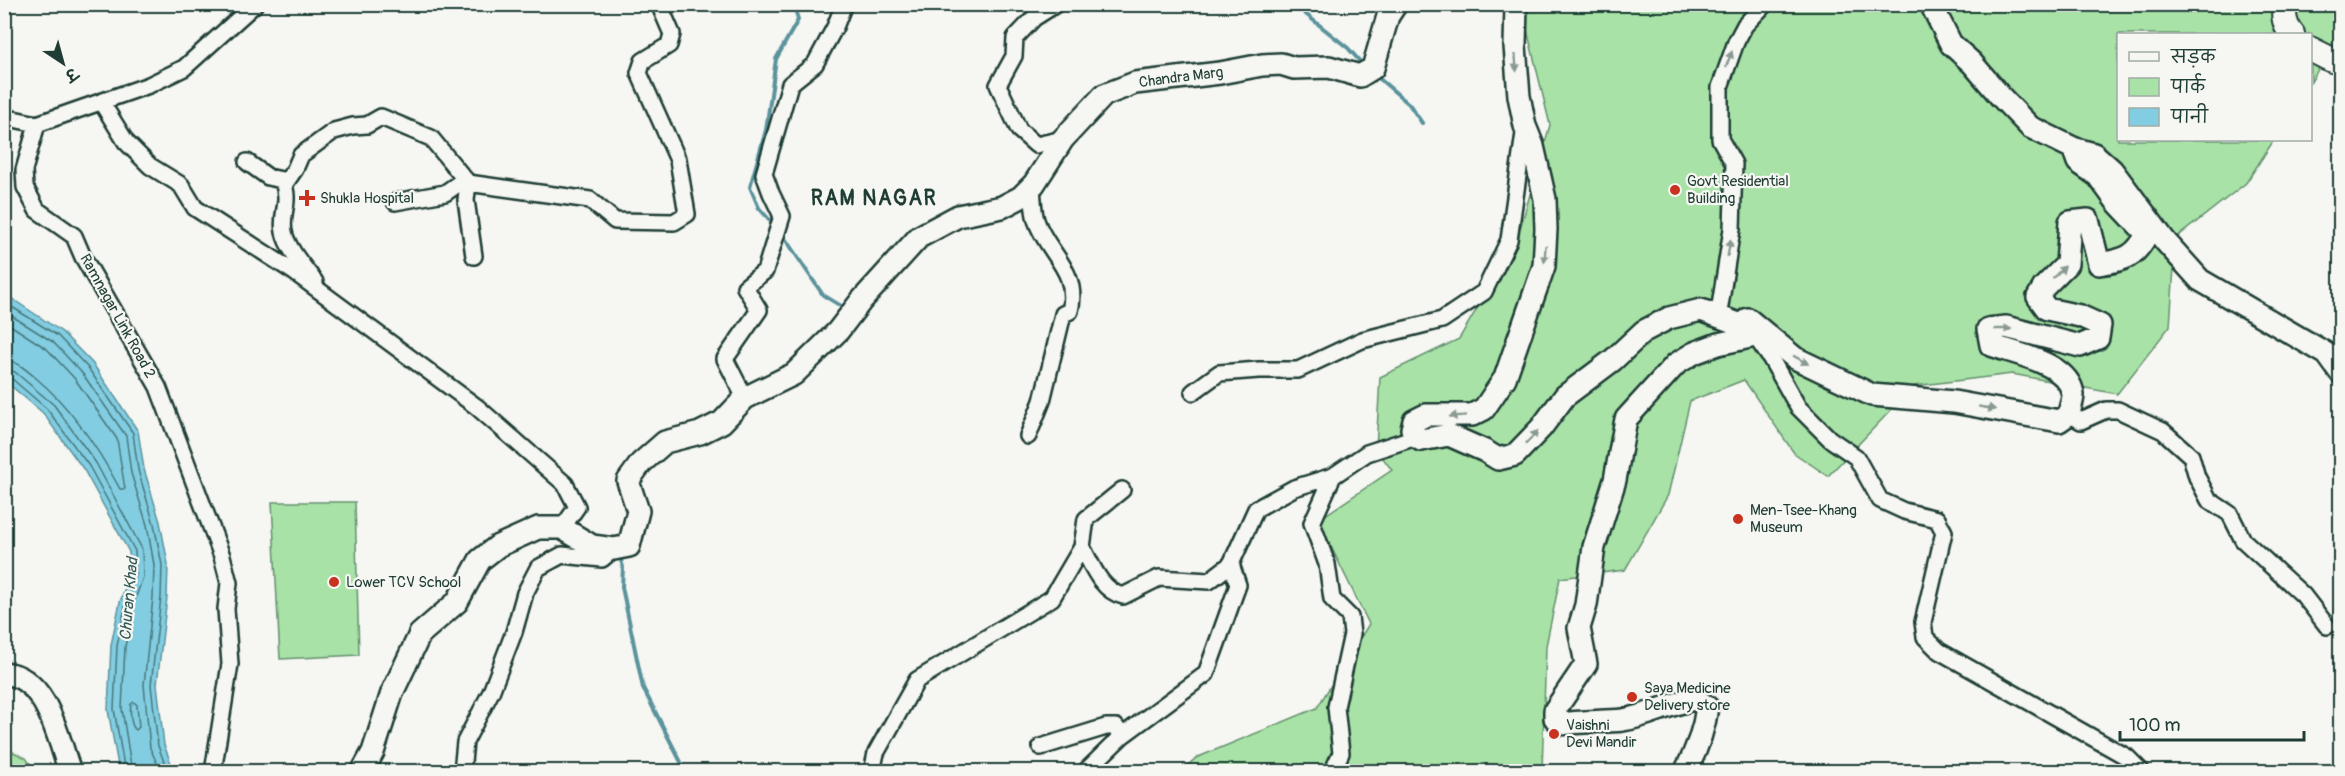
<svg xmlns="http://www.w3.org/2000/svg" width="2345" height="776" viewBox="0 0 2345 776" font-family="Pangolin,'Playpen Sans Deva',sans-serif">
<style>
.green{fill:#a8e2a7;stroke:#64906e;stroke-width:1.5}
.water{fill:#82cde2;stroke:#5a939c;stroke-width:1.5}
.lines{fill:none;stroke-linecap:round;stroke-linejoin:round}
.shore{stroke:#47777a;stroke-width:1.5}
.stream{stroke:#5a939c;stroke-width:4}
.street-casing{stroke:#1f3d34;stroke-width:20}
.secondary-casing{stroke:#1f3d34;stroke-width:26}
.primary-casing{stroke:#1f3d34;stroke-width:28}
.street{stroke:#f6f6f2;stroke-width:15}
.secondary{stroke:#f6f6f2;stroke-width:21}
.primary{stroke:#f6f6f2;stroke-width:24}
.oneway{fill:#8a9a93}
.poi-dot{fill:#c8321e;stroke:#f6f6f2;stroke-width:2}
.labels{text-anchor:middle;stroke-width:4.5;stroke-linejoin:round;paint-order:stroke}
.street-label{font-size:15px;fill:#1f3d34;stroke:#f6f6f2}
.poi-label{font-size:15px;fill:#1f3d34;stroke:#f6f6f2;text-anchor:start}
.water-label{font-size:16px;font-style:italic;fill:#335a57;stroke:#f6f6f2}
.district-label{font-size:21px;font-weight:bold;letter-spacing:1.5px;fill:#1f3d34;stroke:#f6f6f2}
</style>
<rect width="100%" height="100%" fill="#f6f6f2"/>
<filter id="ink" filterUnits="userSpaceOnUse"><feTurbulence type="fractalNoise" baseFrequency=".0167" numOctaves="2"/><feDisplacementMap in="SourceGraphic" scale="12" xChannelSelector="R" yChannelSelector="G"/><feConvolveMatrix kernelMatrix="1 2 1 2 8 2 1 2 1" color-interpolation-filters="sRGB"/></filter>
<g filter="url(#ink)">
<!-- green -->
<path class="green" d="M1521 5H2340V30L2311 82 2310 34H2118V140H2274L2246 183 2176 238 2170 326 2117 394 2012 374 1914 386 1828 476 1794 453 1744 380 1690 401 1668 495 1625 570 1560 578 1546 646 1542 771 1180 772 1196 758 1317 708 1369 624 1318 520 1392 470 1376 449 1380 377 1459 339 1516 243 1550 125Z
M272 502H355L359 655 280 659Z
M5 748 26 758 35 771H5Z"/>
<!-- water -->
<path class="water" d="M5 294 62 332 93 364 138 431 144 469 160 522 168 564 167 597 157 684 164 745 174 771H119L108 710 111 645 120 602 130 574 129 552 84 470 43 413 5 381Z"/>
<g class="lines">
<!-- shore -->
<path class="shore" d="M4 302 58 336 88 368 133 433 138 470 154 524 162 565 161 597 151 685 158 746 168 772
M4 311 53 342 82 373 126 436 131 473 147 525 154 565 153 597 144 685 150 748 161 772
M4 321 47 349 75 379 117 439 125 489H120C98 448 72 408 36 378 26 370 18 361 4 360
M4 369 15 372 54 405 96 463 142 549 143 577 133 605 125 647 122 709 132 772
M4 377 11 378 47 409 89 466 135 551 136 576 126 603 117 646 114 709 125 772
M134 702 137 705 139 727 136 730C130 726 130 711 131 704Z"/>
<!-- stream -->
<path class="stream" d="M1293 4 1348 48 1364 66
M1375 75 1409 104 1422 123
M775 226 759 208 750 187 766 130 776 59 798 20 794 4
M782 234 823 295 846 309
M619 554 623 567 622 587 643 688 686 772"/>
<!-- street casing -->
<g class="street-casing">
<path id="street" d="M1056 4 1034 18 1015 38 1014 56 998 85 1019 130 1036 145 1063 139
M102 103 126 142 150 166 181 185 195 208 294 272 477 407 565 484 577 507 562 528
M4 117 37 124
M247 162 268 177 282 180C292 202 280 213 284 232 288 250 305 268 315 282
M468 183 466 200 474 256
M284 185 295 169 301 155 334 131 353 126 367 125 381 117 431 138 468 183 590 200 615 221 674 222 687 214 678 160 639 73 643 61 669 45 672 34 659 4
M395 202 445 193 465 179
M1720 306 1732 229 1734 164 1720 139V87L1736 42 1745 25 1765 4
M1755 336 1771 359 1798 407 1830 439 1856 457 1880 500 1904 511 1937 519 1944 532 1923 622 1925 637 1939 651 2127 757 2142 772
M1193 392 1219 373 1259 370H1298L1362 340 1442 320 1484 292 1509 240 1525 126
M745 398 725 359 759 310 745 287 765 271 782 216 771 193 764 174 790 84 815 64 835 27 844 4
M2069 414 2081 421 2106 410H2118L2163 431 2191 456 2197 477 2209 500 2230 514 2243 540 2303 595 2327 626
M1028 436 1042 401 1063 314 1070 311C1080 270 1047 254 1036 220 1033 210 1033 197 1032 187
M1082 547C1092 565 1101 591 1123 596L1159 578 1209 581 1231 564
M1041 747 1106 727H1116L1122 736
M213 772 230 664 226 609 229 583 222 556 158 387 83 257 74 236 37 210 25 187 24 170 37 124 149 85 184 68 255 4
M462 772 465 742 491 692 514 632 525 593 538 568 562 555 602 559 614 549
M872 772 876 753 917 680 1052 598 1082 547 1086 519 1122 490
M1085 772 1122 736 1206 674 1238 585 1231 564 1256 509 1294 488 1333 476 1367 453 1416 437
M1332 772 1341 753 1336 707 1352 634 1350 617 1332 599 1327 564 1312 523 1333 476"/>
</g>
<!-- secondary casing -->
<g class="secondary-casing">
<path id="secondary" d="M1516 4 1515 46 1519 96 1525 126 1533 146 1545 199 1546 229 1544 266 1505 378 1484 409 1472 415H1426L1414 421 1412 429 1416 437 1421 440 1449 435 1485 451 1498 459 1515 455 1541 428 1565 396 1613 360 1644 331 1669 318 1701 310 1736 323 1755 336 1718 344 1694 353 1676 364 1626 419 1615 480 1594 547 1586 605 1579 628 1586 664 1555 710V718L1561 724C1581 721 1602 722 1623 720 1648 716 1671 703 1696 699L1707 707C1704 731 1697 750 1685 772
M1931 4 1951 44 1972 63 2001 97 2030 127 2073 148 2094 154 2112 170 2165 241 2200 280 2327 354 2340 372
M1748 319 1795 358 1872 395 1954 402 2059 421 2069 414C2070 408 2073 400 2073 395 2070 363 2015 354 1991 345L1988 329 2006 327 2080 346 2098 338 2100 325 2080 316 2047 309 2038 297 2044 287 2067 264 2070 222 2088 220 2099 264C2124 260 2135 258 2147 234L2117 202 2098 176 2078 162 2073 148
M4 673C47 677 58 738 70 772
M362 772 373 752 392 693 420 634 457 602 480 560 498 546 538 528H562L592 546 614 549 629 546 638 511 628 481 641 463 665 442 700 433 722 422 745 398 794 374 838 331 861 301 919 237 958 216 1002 207 1021 197 1034 184 1063 139 1104 95 1135 83 1220 73 1262 65 1281 64 1294 68 1329 67 1360 76 1373 68 1388 16 1396 4"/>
</g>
<!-- primary casing -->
<g class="primary-casing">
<path id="primary" d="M2286 4C2282 14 2285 27 2292 34
M2310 49 2332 60 2340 62"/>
</g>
<!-- street -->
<use href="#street" class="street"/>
<!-- secondary -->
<use href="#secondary" class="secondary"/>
<!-- primary -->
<use href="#primary" class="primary"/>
</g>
<!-- one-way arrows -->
<defs><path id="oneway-solid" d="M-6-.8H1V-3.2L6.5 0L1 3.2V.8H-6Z" transform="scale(1.5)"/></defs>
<g class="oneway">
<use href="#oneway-solid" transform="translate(1729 59) rotate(-69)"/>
<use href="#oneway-solid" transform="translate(1516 63) rotate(86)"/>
<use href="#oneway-solid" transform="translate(1729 248) rotate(-81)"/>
<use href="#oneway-solid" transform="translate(1545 254) rotate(94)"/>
<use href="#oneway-solid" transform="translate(2059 272) rotate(-44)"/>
<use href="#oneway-solid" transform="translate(2003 329)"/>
<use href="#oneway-solid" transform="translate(1801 360) rotate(29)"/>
<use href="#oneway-solid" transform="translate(1987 408) rotate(10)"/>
<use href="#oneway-solid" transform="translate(1458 416) rotate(176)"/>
<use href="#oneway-solid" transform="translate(1532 437) rotate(-47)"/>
</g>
</g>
<!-- markers -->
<g class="poi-dot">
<circle cx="1675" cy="190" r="6"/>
<path d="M304 189h6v6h6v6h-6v6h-6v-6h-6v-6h6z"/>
<circle cx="1738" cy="519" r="6"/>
<circle cx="334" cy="582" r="6"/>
<circle cx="1632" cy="697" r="6"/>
<circle cx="1554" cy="734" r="6"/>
</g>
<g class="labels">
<!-- street labels -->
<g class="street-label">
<text transform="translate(1181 77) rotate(-7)" y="5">Chandra Marg</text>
<text transform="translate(118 316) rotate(61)" y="5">Ramnagar Link Road 2</text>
</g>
<!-- poi labels -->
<g class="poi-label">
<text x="1687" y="186">Govt Residential<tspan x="1687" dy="17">Building</tspan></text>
<text x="320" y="203">Shukla Hospital</text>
<text x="1750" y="515">Men-Tsee-Khang<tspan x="1750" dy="17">Museum</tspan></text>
<text x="346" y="587">Lower TCV School</text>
<text x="1644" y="693">Saya Medicine<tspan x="1644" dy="17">Delivery store</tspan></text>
<text x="1566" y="730">Vaishni<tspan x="1566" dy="17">Devi Mandir</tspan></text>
</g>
<!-- water labels -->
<g class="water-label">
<text transform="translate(128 599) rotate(-85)" y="6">Churan Khad</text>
</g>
<!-- district labels -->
<g class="district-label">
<text x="874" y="205">RAM NAGAR</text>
</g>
</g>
<!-- margin -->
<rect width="2345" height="776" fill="none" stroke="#f6f6f2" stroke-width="24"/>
<rect x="12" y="12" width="2321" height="752" fill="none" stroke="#1f3d34" stroke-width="2" filter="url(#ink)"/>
<!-- legend -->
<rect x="2117" y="33" width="195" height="108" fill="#f6f6f2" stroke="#a0aca6" stroke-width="1.5"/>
<rect x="2129" y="52" width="30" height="9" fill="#f6f6f2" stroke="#a0aca6" stroke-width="1.5"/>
<text x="2171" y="63" font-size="18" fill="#1f3d34">सड़क</text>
<rect x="2129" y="78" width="30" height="18" fill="#a8e2a7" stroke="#a0aca6" stroke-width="1.5"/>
<text x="2171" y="93" font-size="18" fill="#1f3d34">पार्क</text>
<rect x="2129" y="108" width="30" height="18" fill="#82cde2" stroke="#a0aca6" stroke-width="1.5"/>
<text x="2171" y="123" font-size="18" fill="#1f3d34">पानी</text>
<!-- north arrow -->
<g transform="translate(63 63) rotate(144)" stroke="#f6f6f2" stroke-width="4.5" paint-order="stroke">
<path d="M0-4.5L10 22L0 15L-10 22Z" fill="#1f3d34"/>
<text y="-9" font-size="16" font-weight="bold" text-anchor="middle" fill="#1f3d34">उ</text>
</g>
<!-- scale -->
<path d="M2120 731v9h184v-9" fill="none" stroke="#1f3d34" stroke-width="3"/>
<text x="2129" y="731" font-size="18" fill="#1f3d34" stroke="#f6f6f2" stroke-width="4.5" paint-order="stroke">100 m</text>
</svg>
